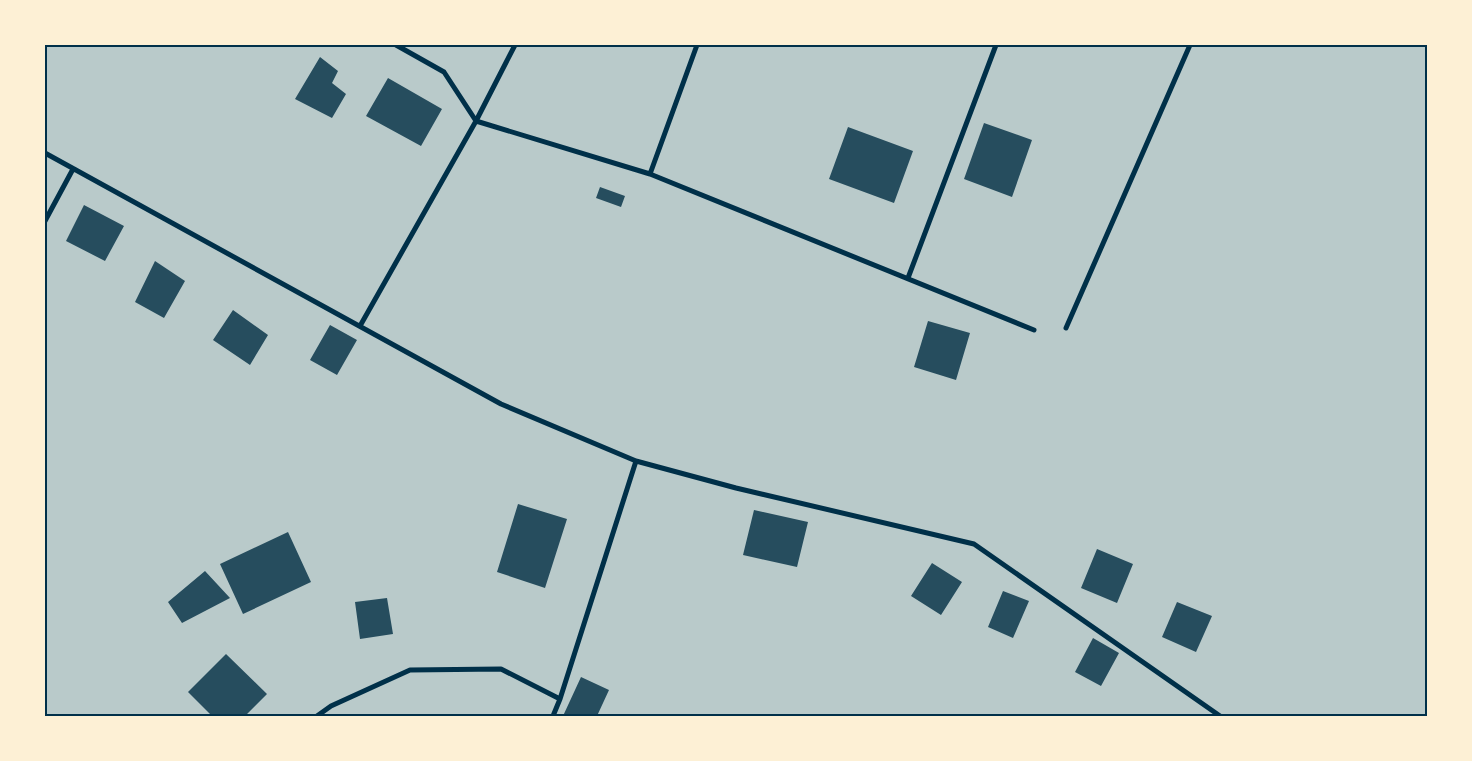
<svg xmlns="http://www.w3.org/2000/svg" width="1472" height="761" viewBox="0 0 1472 761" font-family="'Open Sans',sans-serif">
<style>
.green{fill:#b9caca}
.building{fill:#264d5e}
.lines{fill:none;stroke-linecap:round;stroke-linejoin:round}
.minor{stroke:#003049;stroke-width:5}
.neatline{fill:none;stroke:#003049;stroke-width:2}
</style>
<rect width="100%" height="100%" fill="#fdf0d5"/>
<!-- green -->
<path class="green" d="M45 45H1427V716H45Z"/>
<!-- building -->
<path class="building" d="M320 57 338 71 332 83 346 94 332 118 295 99Z
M388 78 442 109 421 146 366 116Z
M984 123 1032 140 1012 197 964 179Z
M848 127 913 151 894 203 829 179Z
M600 187 625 196 621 207 596 198Z
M84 205 124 226 105 261 66 241Z
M155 261 185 281 164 318 135 302Z
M233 310 268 335 250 365 213 340Z
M928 321 970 333 956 380 914 367Z
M330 325 357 340 337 375 310 360Z
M518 504 567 519 545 588 497 572Z
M754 510 808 522 797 567 743 555Z
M288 532 311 582 243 614 220 564Z
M1097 549 1133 564 1117 603 1081 588Z
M932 563 962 582 941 615 911 596Z
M205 571 230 598 182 623 168 602Z
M1003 591 1029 601 1013 638 988 627Z
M387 598 393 634 360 639 355 602Z
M1177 602 1212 616 1196 652 1162 637Z
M1093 638 1119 653 1101 686 1075 672Z
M226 654 267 694 245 716H212L188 692Z
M581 677 609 690 597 716H563Z"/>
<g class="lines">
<!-- minor -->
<path class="minor" d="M396 45 444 72 476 121 650 174 1034 330
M45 153 501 404 636 461 736 488 974 544 1220 716
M650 174 697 45
M45 221 73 169
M908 278 996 45
M360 326 476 121 515 45
M1066 328 1190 45
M317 716 331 706 410 670 501 669 560 699
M553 716 560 699 636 461"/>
</g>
<!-- border -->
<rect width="1472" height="761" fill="none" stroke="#fdf0d5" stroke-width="92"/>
<rect x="46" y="46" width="1380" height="669" class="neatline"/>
</svg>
